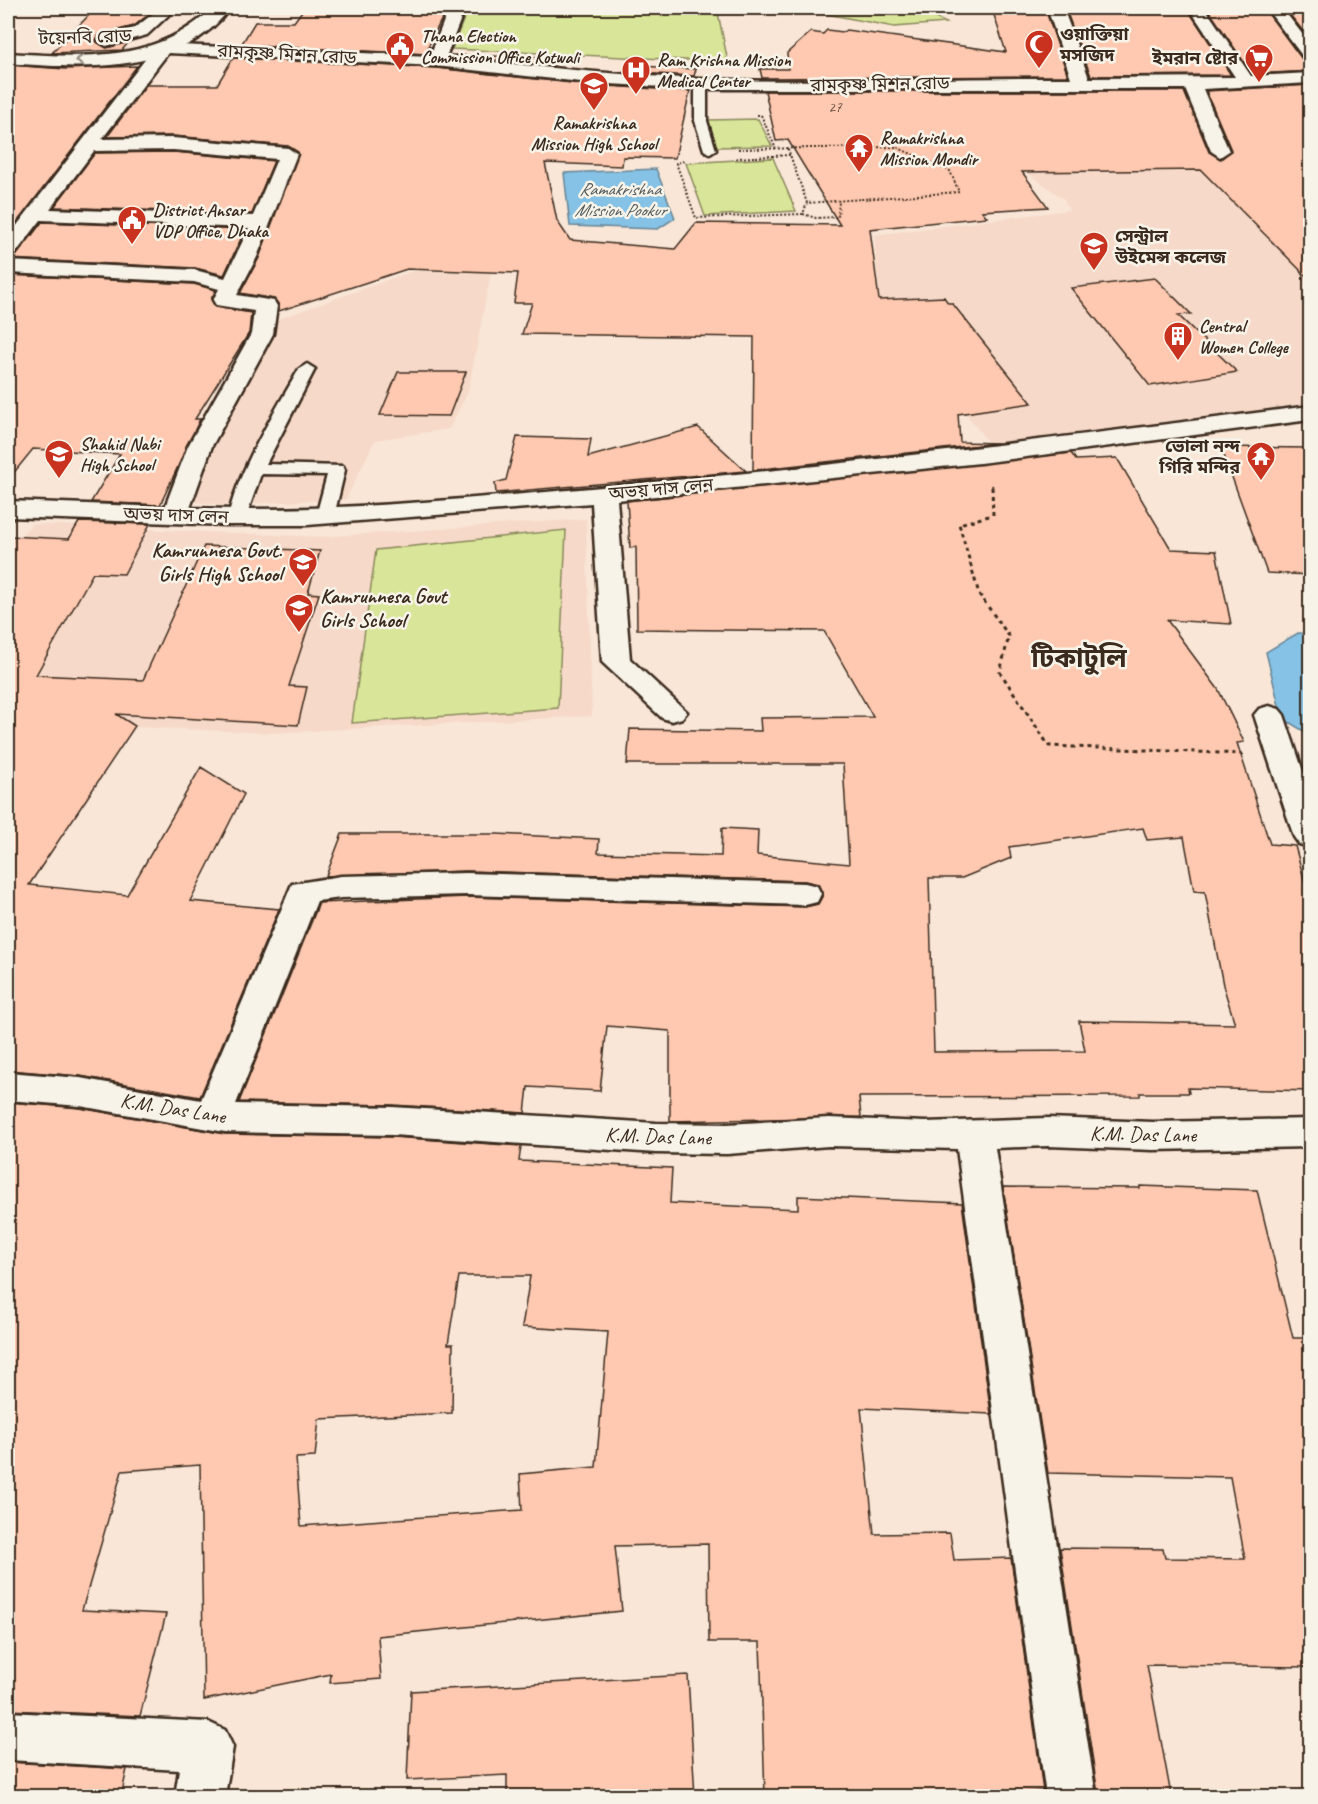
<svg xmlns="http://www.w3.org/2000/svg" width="1318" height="1804" viewBox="0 0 1318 1804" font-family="Caveat,'Noto Sans Bengali',sans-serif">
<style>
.built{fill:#f6d9c8}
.green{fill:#d9e699;stroke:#8a885c;stroke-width:1.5}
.water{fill:#85c2e5;stroke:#678595;stroke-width:1.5}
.building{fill:#fec9b0;stroke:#3b2a1e;stroke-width:1.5;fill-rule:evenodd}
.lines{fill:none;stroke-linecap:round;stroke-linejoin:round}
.service-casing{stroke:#3b2a1e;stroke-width:5}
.minor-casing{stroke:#3b2a1e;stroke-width:5}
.primary-casing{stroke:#3b2a1e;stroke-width:5}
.path-far1{stroke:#3b2a1e;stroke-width:2;stroke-dasharray:2 2;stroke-linecap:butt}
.path{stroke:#3b2a1e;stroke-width:3;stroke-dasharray:4 4;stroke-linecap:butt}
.service{fill:#f7f3e8;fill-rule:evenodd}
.minor{fill:#f7f3e8;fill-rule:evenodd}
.primary{fill:#f7f3e8;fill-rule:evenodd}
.oneway{stroke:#998e83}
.labels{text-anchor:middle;stroke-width:5;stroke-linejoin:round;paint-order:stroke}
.far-number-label{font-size:15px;fill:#6c5242}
.far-poi-label{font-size:18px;font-weight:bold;fill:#3b2a1e;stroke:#f7f3e8;text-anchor:start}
.far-street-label{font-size:18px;fill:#3b2a1e;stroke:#f7f3e8}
.far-water-label{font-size:18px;font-style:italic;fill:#51585a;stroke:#f7f3e8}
.poi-label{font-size:21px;font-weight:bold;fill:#3b2a1e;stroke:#f7f3e8;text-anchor:end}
.street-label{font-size:21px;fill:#3b2a1e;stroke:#f7f3e8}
.district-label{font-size:27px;font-weight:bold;fill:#3b2a1e;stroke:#f7f3e8}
</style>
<rect width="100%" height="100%" fill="#f9e6d7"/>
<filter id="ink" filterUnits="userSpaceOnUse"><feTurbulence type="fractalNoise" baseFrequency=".0167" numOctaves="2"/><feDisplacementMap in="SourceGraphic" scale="12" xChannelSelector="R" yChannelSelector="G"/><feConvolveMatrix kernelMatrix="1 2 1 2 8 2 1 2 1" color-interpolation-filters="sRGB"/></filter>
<g filter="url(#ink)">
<!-- built -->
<path class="built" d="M1083 143H1206L1213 155 1310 237V403L995 451 880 305 874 235 1069 210 1064 199 1000 154Z
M413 271 491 272 468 392 449 429 375 440 346 499 220 505 187 501 267 323Z
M586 519 592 716 270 733 8 721V549L32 524 321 537Z"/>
<!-- green -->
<path class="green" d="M468 8H717L728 62 452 49Z
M820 8H915L946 23 894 27 822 13Z
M758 119 772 146 714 147 709 120Z
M773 158 796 211 705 216 686 163Z
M566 530 558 708 352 723 376 550Z"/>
<!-- water -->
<path class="water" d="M656 169 675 218 658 229 570 226 564 173Z
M1298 633 1310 634V735L1282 718 1266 652Z"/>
<!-- building -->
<path class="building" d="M96 8H157L134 26 99 35 96 40 107 48 129 42 122 50 52 53Z
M304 8H447L428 47H431L428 54 241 45 255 22H294Z
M1002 8H1045L1068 76 762 78 760 69H788L787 53 811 32 823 34 827 30 843 32 846 30 1006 52 993 12H1003Z
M1065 8H1187L1231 75 1091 76Z
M1207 8H1264L1302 59 1311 61V71L1252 74Z
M1311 9V41L1286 10Z
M449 55 558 58 553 66Z
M233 58 436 68 590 85 690 91 675 158 623 157 622 166 545 163 557 221 570 240 675 249 696 223 840 225 788 140 776 141 765 91H1184L1209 152 1221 159 1231 150 1206 91 1311 85V281L1201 170 1022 172 1048 207 982 211 987 217 870 229 879 300 944 297 948 303H952L1032 403 958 414 960 442 998 443 753 470 754 337 522 334 532 303H514L518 273 407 269 279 311V305L274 299 240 293 259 258 298 152 288 146 173 136 107 137 146 85H217Z
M8 65 66 69 137 66 8 234Z
M639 66 696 69 694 76 638 73Z
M173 152 274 161 252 214 54 207 95 153Z
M42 222 245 230 224 275 195 268 8 259 17 255Z
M8 275 194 284 216 290 211 299 216 307 251 313 249 333 195 419H200L160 505 91 502 120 454 33 449 8 480Z
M1155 278 1191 314 1178 315 1237 372 1150 386 1071 288Z
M398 372H466L449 416 380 415Z
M698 427 746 471 496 493 495 483 506 480 517 437 591 439 588 457Z
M1221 447 1311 448V575L1267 573Z
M1071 453 1076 460 1117 458 1171 549 1216 551 1231 624 1167 620 1218 689 1244 742 1237 743 1270 844 1295 846 1311 904V1091L1188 1088 1189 1093H1140V1096L859 1097 861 1117 670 1121V1031L607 1026 600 1091 528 1087 525 1113 392 1105 239 1102 319 903 467 897 805 907 818 904 823 895 818 884 805 881 467 871 326 876 342 834H497L599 839 598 853 721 856 722 828 758 830 757 855 849 864 843 764H627L630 729 761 731 760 718 873 717 824 631 637 629 636 547 630 548 627 501ZM1143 828 1147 840 1184 837 1194 891 1205 892 1223 985 1235 1024 1079 1021 1085 1051 934 1052 929 878H962L1011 858 1009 847Z
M79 522 150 524 124 574 93 573 36 675 143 680 204 546 320 551 308 593 319 594 289 686 307 687 298 725 116 714 135 726 29 885 127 895 201 767 244 794 190 901 279 909 200 1097 80 1076 8 1070V536L69 539Z
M8 1102 80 1108 225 1134 392 1137 521 1146 519 1161 672 1168 670 1203 798 1209V1196L962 1203 991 1414 861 1408 874 1534 950 1533 954 1560 1011 1558 1043 1791 959 1797H765L760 1642H709L708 1544 615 1546 622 1611 378 1636 381 1679 330 1683 331 1674 204 1700 200 1465 122 1471 82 1610 166 1614 140 1716 8 1710ZM459 1276H530L522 1327 608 1332 596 1467 520 1474 522 1510 301 1526 296 1458 315 1457 319 1419 452 1413 453 1344H448Z
M1140 1186 1257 1190 1293 1338H1311V1667L1147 1665 1171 1795 1098 1794 1060 1548 1163 1549 1165 1558 1245 1559 1230 1477 1048 1473 1003 1187 1140 1188Z
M688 1675 695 1797H507V1775L407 1780 411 1691Z
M8 1762 127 1769 121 1797H8Z"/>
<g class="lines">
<!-- service casing -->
<g class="service-casing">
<path id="service" d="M701 80 707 84V121L716 150 710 154 704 150 695 121V84Z
M307 364 315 369 266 464 343 466 345 470 334 516 325 521 316 516 327 475 261 474 246 517 237 522 231 521 228 517C239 468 274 413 299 369Z"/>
</g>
<!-- minor casing -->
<g class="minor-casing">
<path id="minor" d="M449 8H465L446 57C530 66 614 75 699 79 823 84 947 77 1071 78L1047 8H1063L1089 78 1235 77 1189 8H1205L1251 76 1310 73V83L1203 89 1229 151 1220 157 1211 151 1185 89H701L590 83 436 66 168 53 102 139 173 138 288 148 297 154 257 257 237 295 274 301 277 306 273 334 212 446 190 508C328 513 465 499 602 487 839 466 1074 436 1310 406V420L980 463 617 500 630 659 687 712 682 718 672 721 662 718 602 662 592 503 307 525H226L8 517V501L165 507 188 446 251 334 254 311 216 305 213 300 219 289 194 282 8 273V261L195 270 225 278 249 228 41 220 15 254 8 256V237L157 44 430 56ZM173 150 277 159 253 216 50 209 94 151Z
M1266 8H1282L1310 44V59L1304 58Z
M1269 706 1279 709 1284 715 1310 792V847L1299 844 1294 837 1254 715 1259 709Z
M467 873 805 883 817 886 821 894 817 902 805 905 467 895 341 898 317 901 236 1104 392 1107 656 1123 727 1124 829 1118 925 1122 1048 1118 1153 1122 1310 1119V1147L1153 1150 1048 1146 995 1148 1096 1796H1046L957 1149 829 1146 727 1154 656 1153 392 1135 225 1132 80 1106 8 1100V1072L80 1078 201 1100 292 884 341 876Z
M8 1712 208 1722 225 1730 233 1747 225 1796H175L179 1770 8 1760Z"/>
</g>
<!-- primary casing -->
<g class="primary-casing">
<path id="primary" d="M160 8H176L147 35 106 46 98 41 100 37 135 28Z
M213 8H230C182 75 80 69 8 63V53C84 57 154 64 213 8Z"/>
</g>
<!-- path-far1 -->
<path class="path-far1" d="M757 115H761L776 149
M738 149 896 147 950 171 959 192 807 203 788 149
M736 158 790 155
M684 161 676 163 696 218 803 214 807 203
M803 214 816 218 838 217 839 201
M992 485 993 488"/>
<!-- path -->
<path class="path" d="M992 487 993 515 959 524 979 594 1009 636 1000 672 1049 746 1243 754"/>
<!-- service -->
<use href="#service" class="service"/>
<!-- minor -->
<use href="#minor" class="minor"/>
<!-- primary -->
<use href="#primary" class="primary"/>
</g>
<!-- one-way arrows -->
<defs><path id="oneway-chevron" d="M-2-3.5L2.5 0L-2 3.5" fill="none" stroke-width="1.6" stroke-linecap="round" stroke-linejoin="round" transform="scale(1.5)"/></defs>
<use class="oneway" href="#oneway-chevron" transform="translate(80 60) rotate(179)"/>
</g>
<!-- icons -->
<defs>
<g id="mosque-pin" transform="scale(1.5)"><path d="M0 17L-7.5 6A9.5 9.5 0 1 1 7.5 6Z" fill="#c8321e" stroke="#f7f3e8"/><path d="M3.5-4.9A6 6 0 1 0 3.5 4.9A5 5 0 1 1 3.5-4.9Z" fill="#fff"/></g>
<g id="civic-pin" transform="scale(1.5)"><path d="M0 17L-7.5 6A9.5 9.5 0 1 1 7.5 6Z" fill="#c8321e" stroke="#f7f3e8"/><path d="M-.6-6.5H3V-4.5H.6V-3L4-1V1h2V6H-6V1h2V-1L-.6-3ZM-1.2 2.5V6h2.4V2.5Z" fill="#fff"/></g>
<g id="supermarket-pin" transform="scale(1.5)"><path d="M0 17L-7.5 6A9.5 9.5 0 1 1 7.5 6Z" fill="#c8321e" stroke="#f7f3e8"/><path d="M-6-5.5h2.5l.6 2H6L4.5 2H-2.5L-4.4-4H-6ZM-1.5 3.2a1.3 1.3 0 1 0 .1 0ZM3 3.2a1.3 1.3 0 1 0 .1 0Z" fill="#fff"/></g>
<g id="hospital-pin" transform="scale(1.5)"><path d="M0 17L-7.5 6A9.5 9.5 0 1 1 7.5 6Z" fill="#c8321e" stroke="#f7f3e8"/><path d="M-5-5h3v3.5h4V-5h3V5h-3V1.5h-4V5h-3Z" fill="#fff"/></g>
<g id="school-pin" transform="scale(1.5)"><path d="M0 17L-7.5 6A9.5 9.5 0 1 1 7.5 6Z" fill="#c8321e" stroke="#f7f3e8"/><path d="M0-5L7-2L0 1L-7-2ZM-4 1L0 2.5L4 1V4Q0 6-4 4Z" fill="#fff"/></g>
<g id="temple-pin" transform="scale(1.5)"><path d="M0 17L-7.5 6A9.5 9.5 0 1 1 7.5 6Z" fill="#c8321e" stroke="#f7f3e8"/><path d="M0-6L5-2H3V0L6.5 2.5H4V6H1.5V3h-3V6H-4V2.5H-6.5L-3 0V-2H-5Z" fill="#fff"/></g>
<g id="university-pin" transform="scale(1.5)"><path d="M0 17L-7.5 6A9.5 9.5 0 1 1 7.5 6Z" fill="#c8321e" stroke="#f7f3e8"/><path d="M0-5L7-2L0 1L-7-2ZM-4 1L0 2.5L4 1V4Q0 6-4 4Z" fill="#fff"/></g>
<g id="building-pin" transform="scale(1.5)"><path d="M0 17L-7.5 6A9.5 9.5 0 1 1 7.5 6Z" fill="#c8321e" stroke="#f7f3e8"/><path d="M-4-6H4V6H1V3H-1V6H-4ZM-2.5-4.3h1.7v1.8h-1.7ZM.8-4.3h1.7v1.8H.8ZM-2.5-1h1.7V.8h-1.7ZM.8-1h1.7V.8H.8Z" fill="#fff"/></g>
</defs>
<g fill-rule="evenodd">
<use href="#mosque-pin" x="1039" y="44"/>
<use href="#civic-pin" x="400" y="46"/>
<use href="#supermarket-pin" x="1259" y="58"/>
<use href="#hospital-pin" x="636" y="70"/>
<use href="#school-pin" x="594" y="86"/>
<use href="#temple-pin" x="859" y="148"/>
<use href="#civic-pin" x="132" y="220"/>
<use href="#university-pin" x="1094" y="246"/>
<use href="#building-pin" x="1178" y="336"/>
<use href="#school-pin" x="59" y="454"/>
<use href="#temple-pin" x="1261" y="456"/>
<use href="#school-pin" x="303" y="562"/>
<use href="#school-pin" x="299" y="608"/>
</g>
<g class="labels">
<!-- far-number labels -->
<g class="far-number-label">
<text x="835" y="112">27</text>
</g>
<!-- far-poi labels -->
<g class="far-poi-label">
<text x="1060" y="40">ওয়াক্তিয়া<tspan x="1060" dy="21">মসজিদ</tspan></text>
<text x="421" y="42">Thana Election<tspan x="421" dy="21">Commission Office Kotwali</tspan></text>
<text x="1238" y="64" text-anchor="end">ইমরান ষ্টোর</text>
<text x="657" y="66">Ram Krishna Mission<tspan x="657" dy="21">Medical Center</tspan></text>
<text x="594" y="129" text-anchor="middle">Ramakrishna<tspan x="594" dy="21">Mission High School</tspan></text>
<text x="880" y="144">Ramakrishna<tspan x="880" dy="21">Mission Mondir</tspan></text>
<text x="153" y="216">District Ansar<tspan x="153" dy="21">VDP Office, Dhaka</tspan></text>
<text x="1115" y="242">সেন্ট্রাল<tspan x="1115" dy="21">উইমেন্স কলেজ</tspan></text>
<text x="1199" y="332">Central<tspan x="1199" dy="21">Women College</tspan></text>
<text x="80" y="450">Shahid Nabi<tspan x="80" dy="21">High School</tspan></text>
<text x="1240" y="452" text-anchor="end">ভোলা নন্দ<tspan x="1240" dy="21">গিরি মন্দির</tspan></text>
</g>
<!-- far-street labels -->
<g class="far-street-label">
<text transform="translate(85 37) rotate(-2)" y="6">টয়েনবি রোড</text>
<text transform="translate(287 54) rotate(3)" y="6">রামকৃষ্ণ মিশন রোড</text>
<text transform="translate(880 84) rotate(-1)" y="6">রামকৃষ্ণ মিশন রোড</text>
<text transform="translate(661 489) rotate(-5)" y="6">অভয় দাস লেন</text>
<text transform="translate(176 515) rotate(2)" y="6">অভয় দাস লেন</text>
</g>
<!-- far-water labels -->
<g class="far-water-label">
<text x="620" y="195">Ramakrishna<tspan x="620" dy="21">Mission Pookur</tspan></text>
</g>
<!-- poi labels -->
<g class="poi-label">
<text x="282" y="557">Kamrunnesa Govt.<tspan x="282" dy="24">Girls High School</tspan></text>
<text x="320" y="603" text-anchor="start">Kamrunnesa Govt<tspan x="320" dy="24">Girls School</tspan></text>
</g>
<!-- street labels -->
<g class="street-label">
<text transform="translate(173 1108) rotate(9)" y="7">K.M. Das Lane</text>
<text transform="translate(1143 1134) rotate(1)" y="7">K.M. Das Lane</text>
<text transform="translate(658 1136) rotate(2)" y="7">K.M. Das Lane</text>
</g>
<!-- district labels -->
<g class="district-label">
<text x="1079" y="667">টিকাটুলি</text>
</g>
</g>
<!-- margin -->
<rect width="1318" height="1804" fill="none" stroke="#f7f3e8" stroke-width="30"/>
<rect x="15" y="15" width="1288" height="1774" fill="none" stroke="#3b2a1e" stroke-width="2" filter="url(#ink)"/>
</svg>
